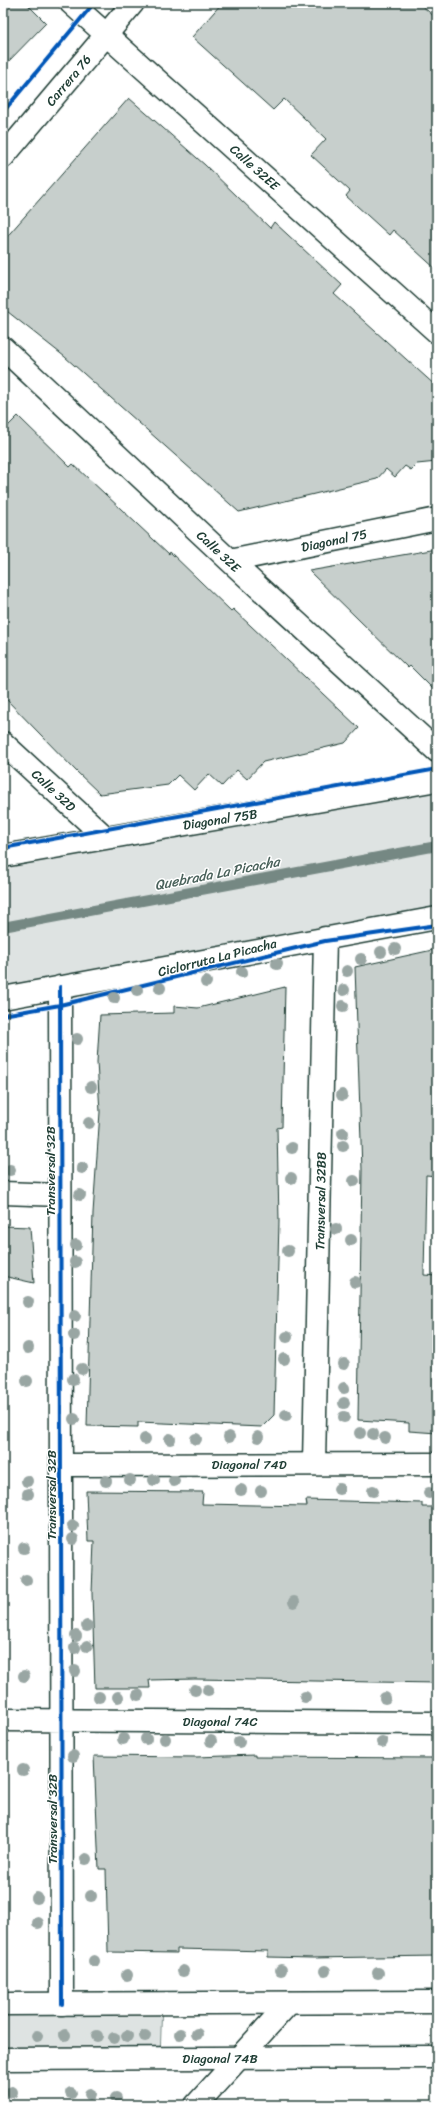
<svg xmlns="http://www.w3.org/2000/svg" width="440" height="2108" viewBox="0 0 440 2108" font-family="Sriracha,sans-serif">
<style>
.green{fill:#dee3e2;stroke:#7e908b}
.lines{fill:none;stroke-linecap:round;stroke-linejoin:round}
.stream{stroke:#758883;stroke-width:10}
.building{fill:#c7cfcc;stroke:#1f3d34}
.minor-casing{stroke:#1f3d34;stroke-width:25}
.major-casing{stroke:#1f3d34;stroke-width:25}
.minor{stroke:#fff;stroke-width:22}
.major{stroke:#fff;stroke-width:22}
.cycleway-casing{stroke:#fff;stroke-width:6}
.cycleway{stroke:#0057b8;stroke-width:4}
.tree{fill:#99a6a3}
.labels{text-anchor:middle;stroke-width:3;stroke-linejoin:round;paint-order:stroke}
.street-label{font-size:13px;fill:#1f3d34;stroke:#fff}
.water-label{font-size:14px;font-style:italic;fill:#4a625b;stroke:#fff}
</style>
<rect width="100%" height="100%" fill="#fff"/>
<filter id="ink" filterUnits="userSpaceOnUse"><feTurbulence type="fractalNoise" baseFrequency=".025" numOctaves="2"/><feDisplacementMap in="SourceGraphic" scale="8" xChannelSelector="R" yChannelSelector="G"/><feConvolveMatrix kernelMatrix="1 2 1 2 8 2 1 2 1" color-interpolation-filters="sRGB"/></filter>
<g filter="url(#ink)">
<!-- green -->
<path class="green" d="M437 780V918L3 998V856Z
M162 2003 160 2058 3 2059V2004Z"/>
<g class="lines">
<!-- stream -->
<path class="stream" d="M3 927 437 846"/>
</g>
<!-- building -->
<path class="building" d="M3 3H26L46 23 3 67Z
M222 3H419L437 19V270L393 230 389 235 346 196 350 191 311 155 326 139 284 99 273 110 192 37Z
M129 98 205 165 270 228 274 222 342 285 334 294 437 387V462L417 464 411 470 405 466 395 477 386 469 377 479 239 512 65 357 3 308V241Z
M18 416 70 467 73 464 169 554 170 552 231 611 233 609 359 728 345 743 263 762 247 779 237 770 222 786 209 774 194 790 178 775 168 785 100 794 77 772 3 696V431Z
M437 549V693L410 666 408 668 309 571Z
M437 949V1176L426 1175 424 1275 437 1276V1433L409 1431V1423L358 1420 362 1170 355 967Z
M285 987 282 1127 277 1128 279 1221 274 1415 262 1427 138 1422V1427L87 1426 93 1213 100 1112 97 1062 100 1015 174 1013V1006L198 1008Z
M3 1226 30 1227 34 1283 3 1276Z
M86 1491 203 1492 202 1504 307 1506 306 1500 422 1503V1507H437V1683L195 1679 149 1680 150 1688H95L92 1593 94 1541H88Z
M255 1755V1757L437 1758V1956L312 1958 268 1957V1951L177 1949V1953L108 1952 106 1869H99L94 1756 196 1757Z"/>
<g class="lines">
<!-- minor casing -->
<g class="minor-casing">
<path id="minor" d="M71 3 437 332
M3 157 133 3
M3 348 230 561 437 751
M230 561 437 519
M3 743 105 837
M3 856 437 780
M60 987 62 2004
M3 998 437 918
M3 1193 60 1195
M314 1463 325 938
M61 1465 437 1464
M3 1720 437 1723
M196 2105 289 2003"/>
</g>
<!-- major casing -->
<g class="major-casing">
<path id="major" d="M3 2004 437 2002
M3 2059 437 2057"/>
</g>
<!-- minor -->
<use href="#minor" class="minor"/>
<!-- major -->
<use href="#major" class="major"/>
<!-- cycleway casing -->
<g class="cycleway-casing">
<path id="cycleway" d="M3 112 94 3
M3 848 437 769
M60 987 62 2004
M3 1015 60 1005 325 941 437 925"/>
</g>
<!-- cycleway -->
<use href="#cycleway" class="cycleway"/>
</g>
<!-- trees -->
<g class="tree">
<circle cx="395" cy="949" r="6"/>
<circle cx="381" cy="952" r="6"/>
<circle cx="361" cy="959" r="6"/>
<circle cx="277" cy="964" r="6"/>
<circle cx="347" cy="971" r="6"/>
<circle cx="242" cy="972" r="6"/>
<circle cx="206" cy="982" r="6"/>
<circle cx="160" cy="988" r="6"/>
<circle cx="137" cy="990" r="6"/>
<circle cx="344" cy="990" r="6"/>
<circle cx="114" cy="998" r="6"/>
<circle cx="343" cy="1006" r="6"/>
<circle cx="77" cy="1039" r="6"/>
<circle cx="91" cy="1087" r="6"/>
<circle cx="342" cy="1095" r="6"/>
<circle cx="89" cy="1123" r="6"/>
<circle cx="343" cy="1133" r="6"/>
<circle cx="343" cy="1146" r="6"/>
<circle cx="292" cy="1148" r="6"/>
<circle cx="82" cy="1168" r="6"/>
<circle cx="10" cy="1170" r="6"/>
<circle cx="291" cy="1178" r="6"/>
<circle cx="354" cy="1181" r="6"/>
<circle cx="80" cy="1195" r="6"/>
<circle cx="336" cy="1229" r="6"/>
<circle cx="351" cy="1240" r="6"/>
<circle cx="76" cy="1245" r="6"/>
<circle cx="288" cy="1251" r="6"/>
<circle cx="75" cy="1262" r="6"/>
<circle cx="355" cy="1282" r="6"/>
<circle cx="28" cy="1302" r="6"/>
<circle cx="75" cy="1316" r="6"/>
<circle cx="74" cy="1335" r="6"/>
<circle cx="287" cy="1337" r="6"/>
<circle cx="28" cy="1348" r="6"/>
<circle cx="284" cy="1359" r="6"/>
<circle cx="344" cy="1364" r="6"/>
<circle cx="82" cy="1369" r="6"/>
<circle cx="73" cy="1379" r="6"/>
<circle cx="27" cy="1381" r="6"/>
<circle cx="344" cy="1388" r="6"/>
<circle cx="344" cy="1403" r="6"/>
<circle cx="286" cy="1415" r="6"/>
<circle cx="344" cy="1417" r="6"/>
<circle cx="74" cy="1419" r="6"/>
<circle cx="360" cy="1433" r="6"/>
<circle cx="373" cy="1434" r="6"/>
<circle cx="229" cy="1437" r="6"/>
<circle cx="258" cy="1437" r="6"/>
<circle cx="385" cy="1438" r="6"/>
<circle cx="145" cy="1439" r="6"/>
<circle cx="170" cy="1439" r="6"/>
<circle cx="196" cy="1439" r="6"/>
<circle cx="130" cy="1480" r="6"/>
<circle cx="154" cy="1480" r="6"/>
<circle cx="27" cy="1481" r="6"/>
<circle cx="106" cy="1481" r="6"/>
<circle cx="174" cy="1481" r="6"/>
<circle cx="339" cy="1489" r="6"/>
<circle cx="241" cy="1490" r="6"/>
<circle cx="261" cy="1491" r="6"/>
<circle cx="373" cy="1491" r="6"/>
<circle cx="429" cy="1493" r="6"/>
<circle cx="28" cy="1494" r="6"/>
<circle cx="73" cy="1526" r="6"/>
<circle cx="73" cy="1539" r="6"/>
<circle cx="24" cy="1548" r="6"/>
<circle cx="26" cy="1580" r="6"/>
<circle cx="294" cy="1602" r="6"/>
<circle cx="87" cy="1626" r="6"/>
<circle cx="76" cy="1636" r="6"/>
<circle cx="87" cy="1646" r="6"/>
<circle cx="75" cy="1648" r="6"/>
<circle cx="75" cy="1671" r="6"/>
<circle cx="24" cy="1676" r="6"/>
<circle cx="195" cy="1690" r="6"/>
<circle cx="208" cy="1690" r="6"/>
<circle cx="138" cy="1695" r="6"/>
<circle cx="99" cy="1697" r="6"/>
<circle cx="118" cy="1697" r="6"/>
<circle cx="305" cy="1697" r="6"/>
<circle cx="385" cy="1698" r="6"/>
<circle cx="123" cy="1739" r="6"/>
<circle cx="146" cy="1739" r="6"/>
<circle cx="165" cy="1739" r="6"/>
<circle cx="211" cy="1741" r="6"/>
<circle cx="239" cy="1742" r="6"/>
<circle cx="382" cy="1742" r="6"/>
<circle cx="73" cy="1756" r="6"/>
<circle cx="23" cy="1770" r="6"/>
<circle cx="86" cy="1859" r="6"/>
<circle cx="91" cy="1896" r="6"/>
<circle cx="37" cy="1898" r="6"/>
<circle cx="38" cy="1923" r="6"/>
<circle cx="94" cy="1961" r="6"/>
<circle cx="281" cy="1970" r="6"/>
<circle cx="183" cy="1971" r="6"/>
<circle cx="325" cy="1971" r="6"/>
<circle cx="378" cy="1973" r="6"/>
<circle cx="127" cy="1975" r="6"/>
<circle cx="180" cy="2034" r="6"/>
<circle cx="197" cy="2034" r="6"/>
<circle cx="65" cy="2035" r="6"/>
<circle cx="37" cy="2036" r="6"/>
<circle cx="97" cy="2036" r="6"/>
<circle cx="127" cy="2036" r="6"/>
<circle cx="145" cy="2036" r="6"/>
<circle cx="114" cy="2038" r="6"/>
<circle cx="12" cy="2092" r="6"/>
<circle cx="71" cy="2093" r="6"/>
<circle cx="90" cy="2094" r="6"/>
<circle cx="116" cy="2098" r="6"/>
</g>
</g>
<g class="labels">
<!-- street labels -->
<g class="street-label">
<text transform="translate(68 80) rotate(-50)" y="5">Carrera 76</text>
<text transform="translate(255 167) rotate(42)" y="5">Calle 32EE</text>
<text transform="translate(334 540) rotate(-12)" y="5">Diagonal 75</text>
<text transform="translate(219 551) rotate(43)" y="5">Calle 32E</text>
<text transform="translate(54 790) rotate(43)" y="5">Calle 32D</text>
<text transform="translate(220 819) rotate(-9)" y="5">Diagonal 75B</text>
<text transform="translate(217 957) rotate(-14)" y="5">Ciclorruta La Picacha</text>
<text transform="translate(50 1171) rotate(-90)" y="5">Transversal 32B</text>
<text transform="translate(320 1201) rotate(-89)" y="5">Transversal 32BB</text>
<text x="249" y="1469">Diagonal 74D</text>
<text transform="translate(51 1495) rotate(-90)" y="5">Transversal 32B</text>
<text x="220" y="1726">Diagonal 74C</text>
<text transform="translate(52 1819) rotate(-90)" y="5">Transversal 32B</text>
<text x="220" y="2063">Diagonal 74B</text>
</g>
<!-- water labels -->
<g class="water-label">
<text transform="translate(217 873) rotate(-11)" y="5">Quebrada La Picacha</text>
</g>
</g>
<!-- margin -->
<rect width="440" height="2108" fill="none" stroke="#fff" stroke-width="16"/>
<rect x="8" y="8" width="424" height="2092" fill="none" stroke="#1f3d34" stroke-width="1.5" filter="url(#ink)"/>
</svg>
